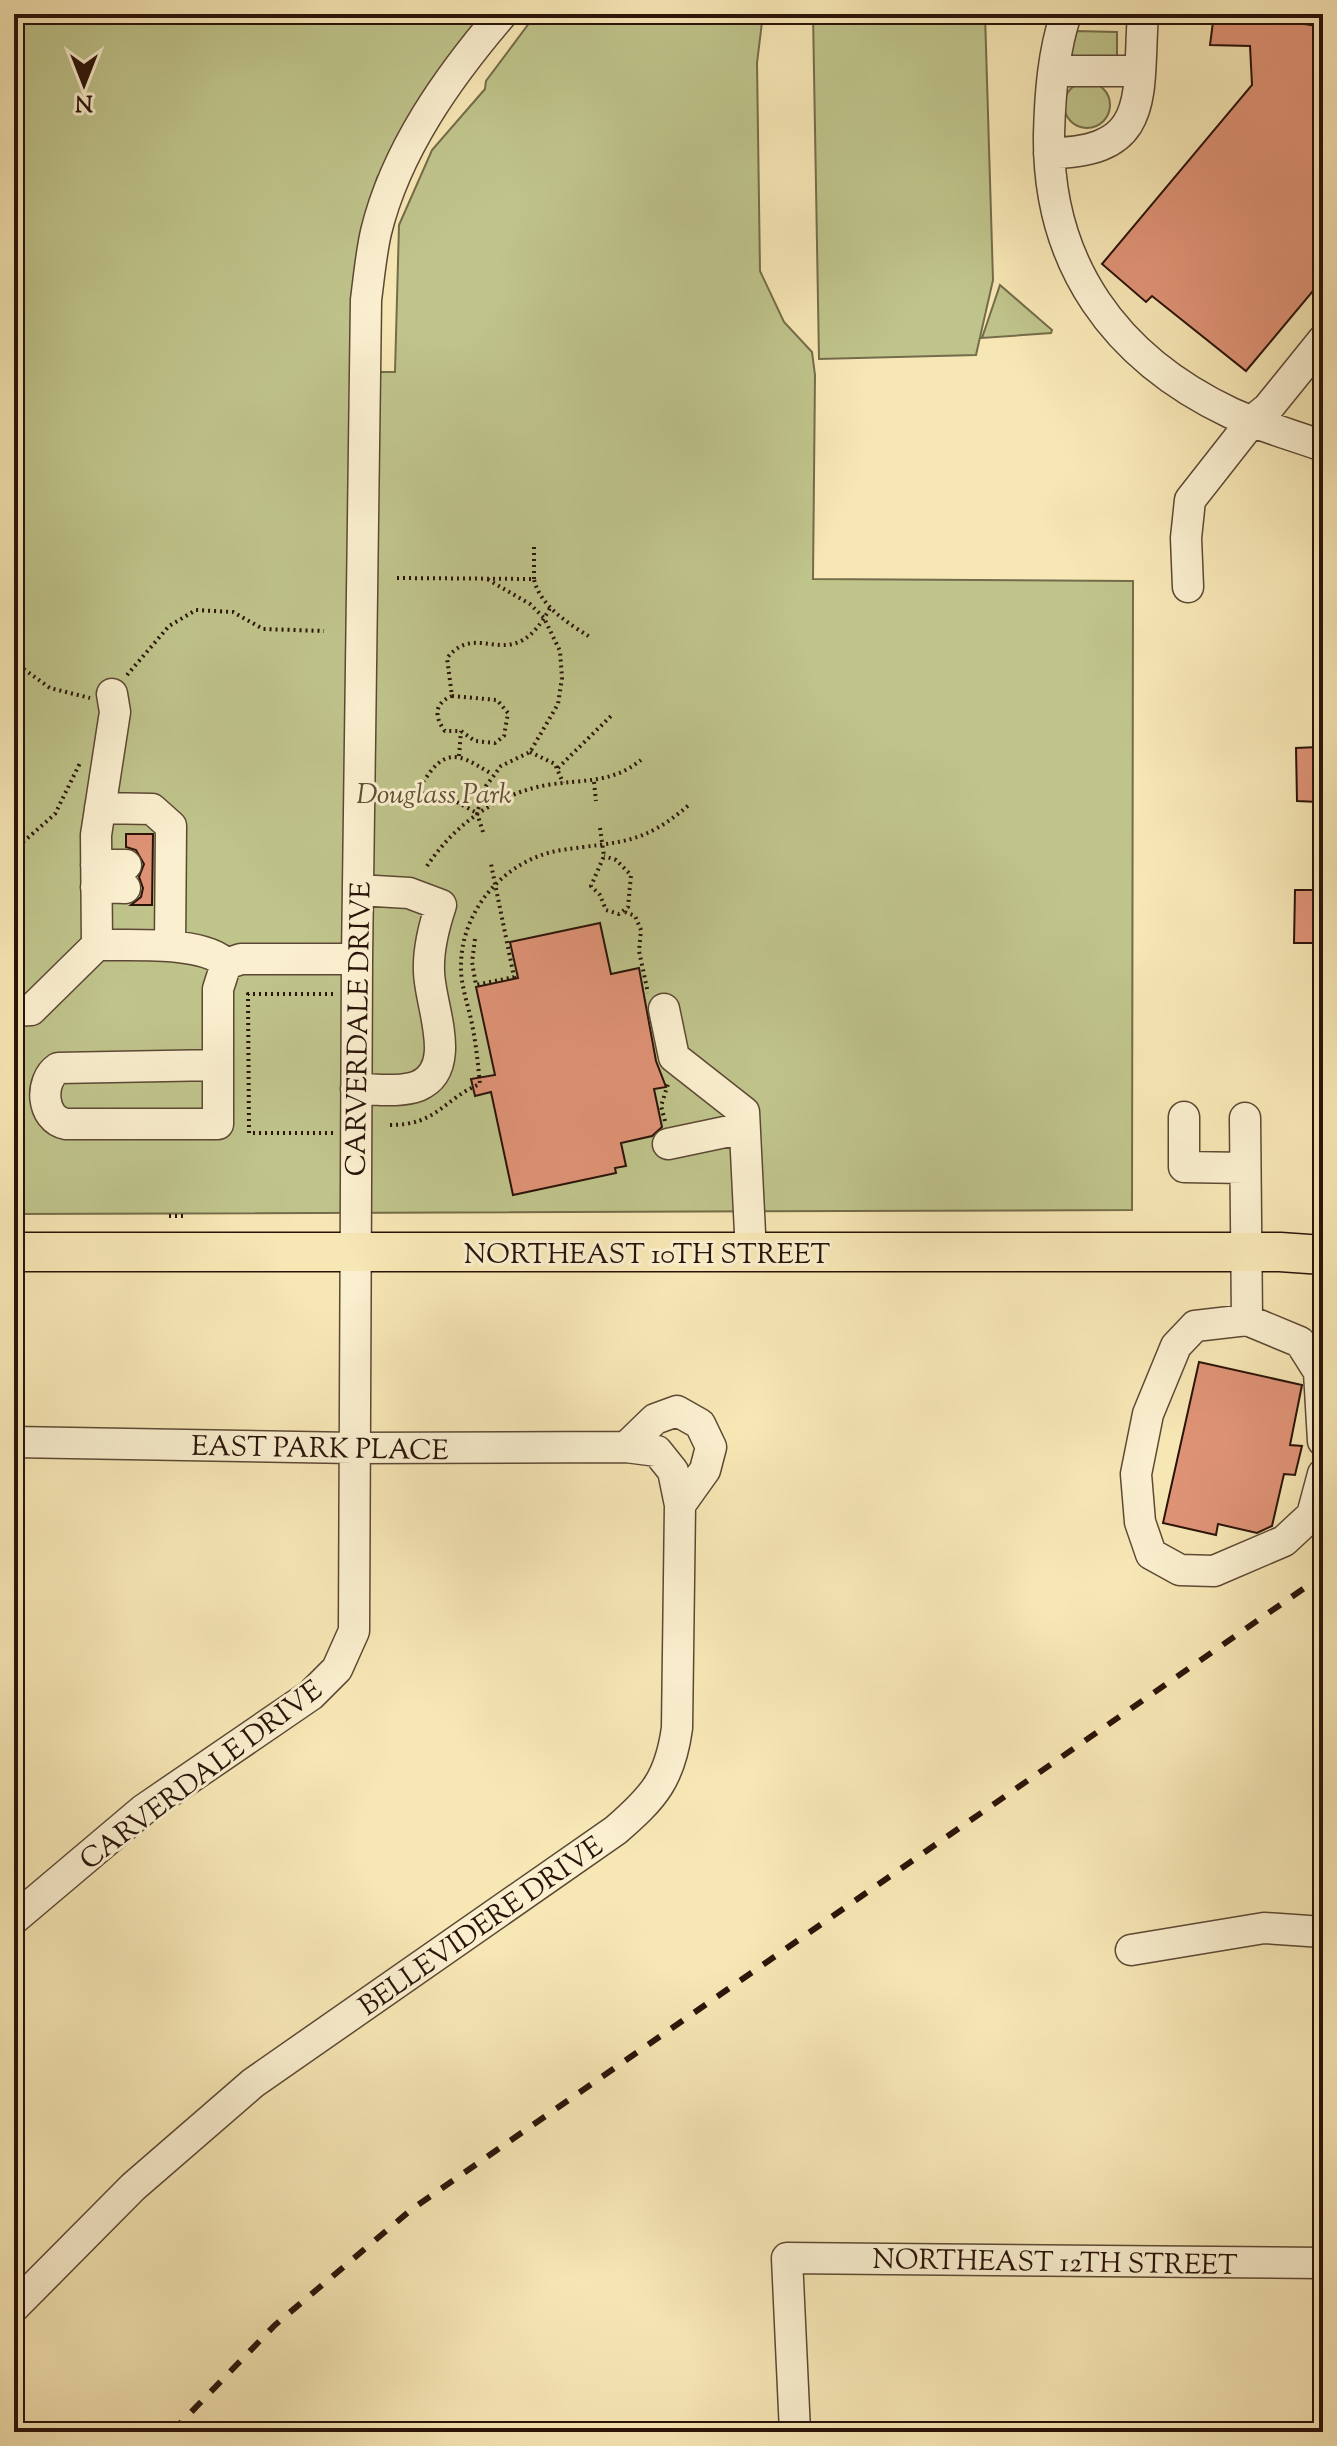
<svg xmlns="http://www.w3.org/2000/svg" width="1337" height="2446" viewBox="0 0 1337 2446" font-family="'Sorts Mill Goudy',serif">
<style>
.green{fill:#bfc48b;stroke:#746c4a;stroke-width:2}
.building{fill:#df9376;stroke:#2a1309;stroke-width:2}
.lines{fill:none;stroke-linecap:round;stroke-linejoin:round}
.minor-casing{stroke:#5d4834;stroke-width:33}
.major-casing{stroke:#2a1309;stroke-width:41}
.path{stroke:#2a1309;stroke-width:4;stroke-dasharray:2 4;stroke-linecap:butt}
.minor{stroke:#faefcf;stroke-width:30}
.major{stroke:#f7e7b5;stroke-width:38}
.rail{stroke:#2a1309;stroke-width:6;stroke-dasharray:14 14;stroke-linecap:butt}
.labels{text-anchor:middle;stroke-width:6;stroke-linejoin:round;paint-order:stroke}
.park-label{font-size:28px;font-style:italic;fill:#5e5136;stroke:#faefcf}
.street-label{font-size:28px;fill:#2a1309;stroke:#faefcf}
</style>
<rect width="100%" height="100%" fill="#f7e7b5"/>
<filter id="stains"><feTurbulence type="fractalNoise" baseFrequency=".0025" numOctaves="4"/><feColorMatrix values="0 0 0 0 .2 0 0 0 0 .09 0 0 0 0 .02 0 0 0 .5 -.17"/></filter>
<radialGradient id="worn" r=".72"><stop offset=".6" stop-color="#630" stop-opacity="0"/><stop offset="1" stop-color="#630" stop-opacity=".3"/></radialGradient>
<!-- green -->
<path class="green" d="M14 14H489L463 44 377 178 355 272 353 372H395L399 225 432 150 485 89 486 81 536 14H763L757 63 760 271 784 322 812 352 815 375 813 579 1133 581 1132 1210 14 1214Z
M813 14H985L993 280 976 355 819 359Z
M1075 31 1117 32V57L1074 59 1070 51Z
M1064 105a23 23 0 1 1 46 0a23 23 0 1 1-46 0Z
M1000 285 1052 330 1051 333 982 338Z"/>
<!-- building -->
<path class="building" d="M1214 14H1306L1304 24 1323 27V279L1246 371 1152 296 1146 302 1102 264 1252 85 1250 46 1210 45Z
M1318 747V802L1297 801 1296 748Z
M126 834H153L152 905H131L141 897 143 888 139 877 144 864 136 850 126 847Z
M1295 890H1317L1316 943H1294Z
M600 923 611 974 639 968 656 1061 666 1087 654 1089 662 1127 652 1136 621 1143 626 1166 615 1168 616 1173 513 1195 491 1092 475 1096 471 1079 495 1075 476 987 518 978 510 942Z
M1199 1362 1302 1385 1290 1445 1302 1446 1295 1475 1284 1474 1272 1526 1257 1533 1218 1524 1216 1535 1163 1523Z"/>
<g class="lines">
<!-- minor casing -->
<g class="minor-casing">
<path id="minor" d="M1066 14C1053 52 1050 95 1049 134 1047 264 1115 358 1231 413 1260 426 1292 435 1323 446
M1054 71H1140
M1049 153C1153 153 1137 94 1143 14
M1188 587 1186 538 1190 500 1252 421 1268 408 1323 340
M100 808 152 809 171 826 170 946
M96 865H126
M96 887 125 888
M97 945C129 946 204 940 226 964
M664 1009 674 1057 744 1112 751 1253
M14 1011 31 1010 97 945 96 835 115 712 112 694
M218 1065 58 1068C39 1081 41 1119 66 1124H218V989L226 964 241 959H357
M356 1089C375 1089 399 1093 418 1086 460 1068 429 1004 429 971 428 948 434 926 441 905L409 893 358 890
M1184 1117V1167L1245 1168
M1245 1118 1247 1320
M668 1144 744 1128
M1323 1441 1319 1372 1300 1342 1247 1320 1195 1326 1176 1346 1148 1414 1136 1474 1140 1522 1151 1554 1180 1570 1214 1571 1284 1541 1312 1515 1323 1474
M14 1442 353 1448 626 1447 655 1419 677 1411 700 1424 711 1447 705 1470 680 1505 677 1728C670 1779 654 1797 616 1830L253 2083 133 2187 14 2307
M626 1447 657 1451 673 1471 680 1505
M14 1919 143 1810 311 1695 337 1669 354 1631 357 959 366 300C369 277 371 254 376 232 396 150 448 77 502 14
M1131 1950 1264 1928 1323 1932
M795 2432 787 2258 1323 2263"/>
</g>
<!-- major casing -->
<g class="major-casing">
<path id="major" d="M14 1252H1280L1323 1255"/>
</g>
<!-- path -->
<path class="path" d="M534 547V579
M397 578 534 579C539 605 569 624 590 637
M14 662 50 688 90 698
M127 675 169 626 196 610 233 612 263 629 324 631
M452 696 497 700 508 713 504 736 495 743 475 741 461 731H445C434 717 434 703 452 696L447 658C480 617 512 681 551 606
M530 752 555 764 563 783
M459 756 461 731
M558 768 612 715
M594 782 596 801
M393 793 442 794 477 813
M419 793C420 784 426 778 431 771 451 745 469 761 492 774
M600 828 604 856 591 886 600 895 606 910 619 914 628 907 631 875 616 860 604 856
M483 832 477 813 486 786 501 766 530 752 558 704 562 678 560 651 544 618 530 604 487 579
M14 850 55 814 80 763
M427 866C455 824 497 794 547 785 583 779 611 784 641 760
M625 912 635 916 641 930 639 951 648 993
M475 939 472 962 476 985 514 977 491 864
M665 1121 661 1106 668 1084
M390 1125C438 1125 443 1099 480 1084 478 1064 476 1044 472 1024 468 1004 460 984 461 964 462 908 507 858 562 850 620 841 642 846 690 804
M333 1133H249L248 994H335
M169 1216H185"/>
<!-- minor -->
<use href="#minor" class="minor"/>
<!-- major -->
<use href="#major" class="major"/>
<!-- rail -->
<path class="rail" d="M172 2432 275 2325 412 2209 1323 1575"/>
</g>
<g class="labels">
<!-- park labels -->
<g class="park-label">
<text x="434" y="803">Douglass Park</text>
</g>
<!-- street labels -->
<g class="street-label">
<text transform="translate(357 1029) rotate(-89)" y="10">CARVERDALE DRIVE</text>
<text x="647" y="1263">NORTHEAST 10TH STREET</text>
<text transform="translate(320 1447) rotate(1)" y="10">EAST PARK PLACE</text>
<text transform="translate(200 1774) rotate(-37)" y="10">CARVERDALE DRIVE</text>
<text transform="translate(480 1925) rotate(-35)" y="10">BELLEVIDERE DRIVE</text>
<text transform="translate(1055 2261) rotate(1)" y="10">NORTHEAST 12TH STREET</text>
</g>
</g>
<!-- margin -->
<rect width="1337" height="2446" fill="none" stroke="#f7e7b5" stroke-width="48"/>
<rect x="16" y="16" width="1305" height="2414" fill="none" stroke="#2a1309" stroke-width="4"/>
<rect x="24" y="24" width="1289" height="2398" fill="none" stroke="#2a1309" stroke-width="2"/>
<!-- north arrow -->
<g transform="translate(84 84) rotate(180)" stroke="#faefcf" stroke-width="6" paint-order="stroke">
<path d="M0-6L14 30L0 20L-14 30Z" fill="#2a1309"/>
<text y="-12" font-size="22" font-weight="bold" text-anchor="middle" fill="#2a1309">N</text>
</g>
<rect width="100%" height="100%" filter="url(#stains)"/>
<rect width="100%" height="100%" fill="url(#worn)"/>
</svg>
